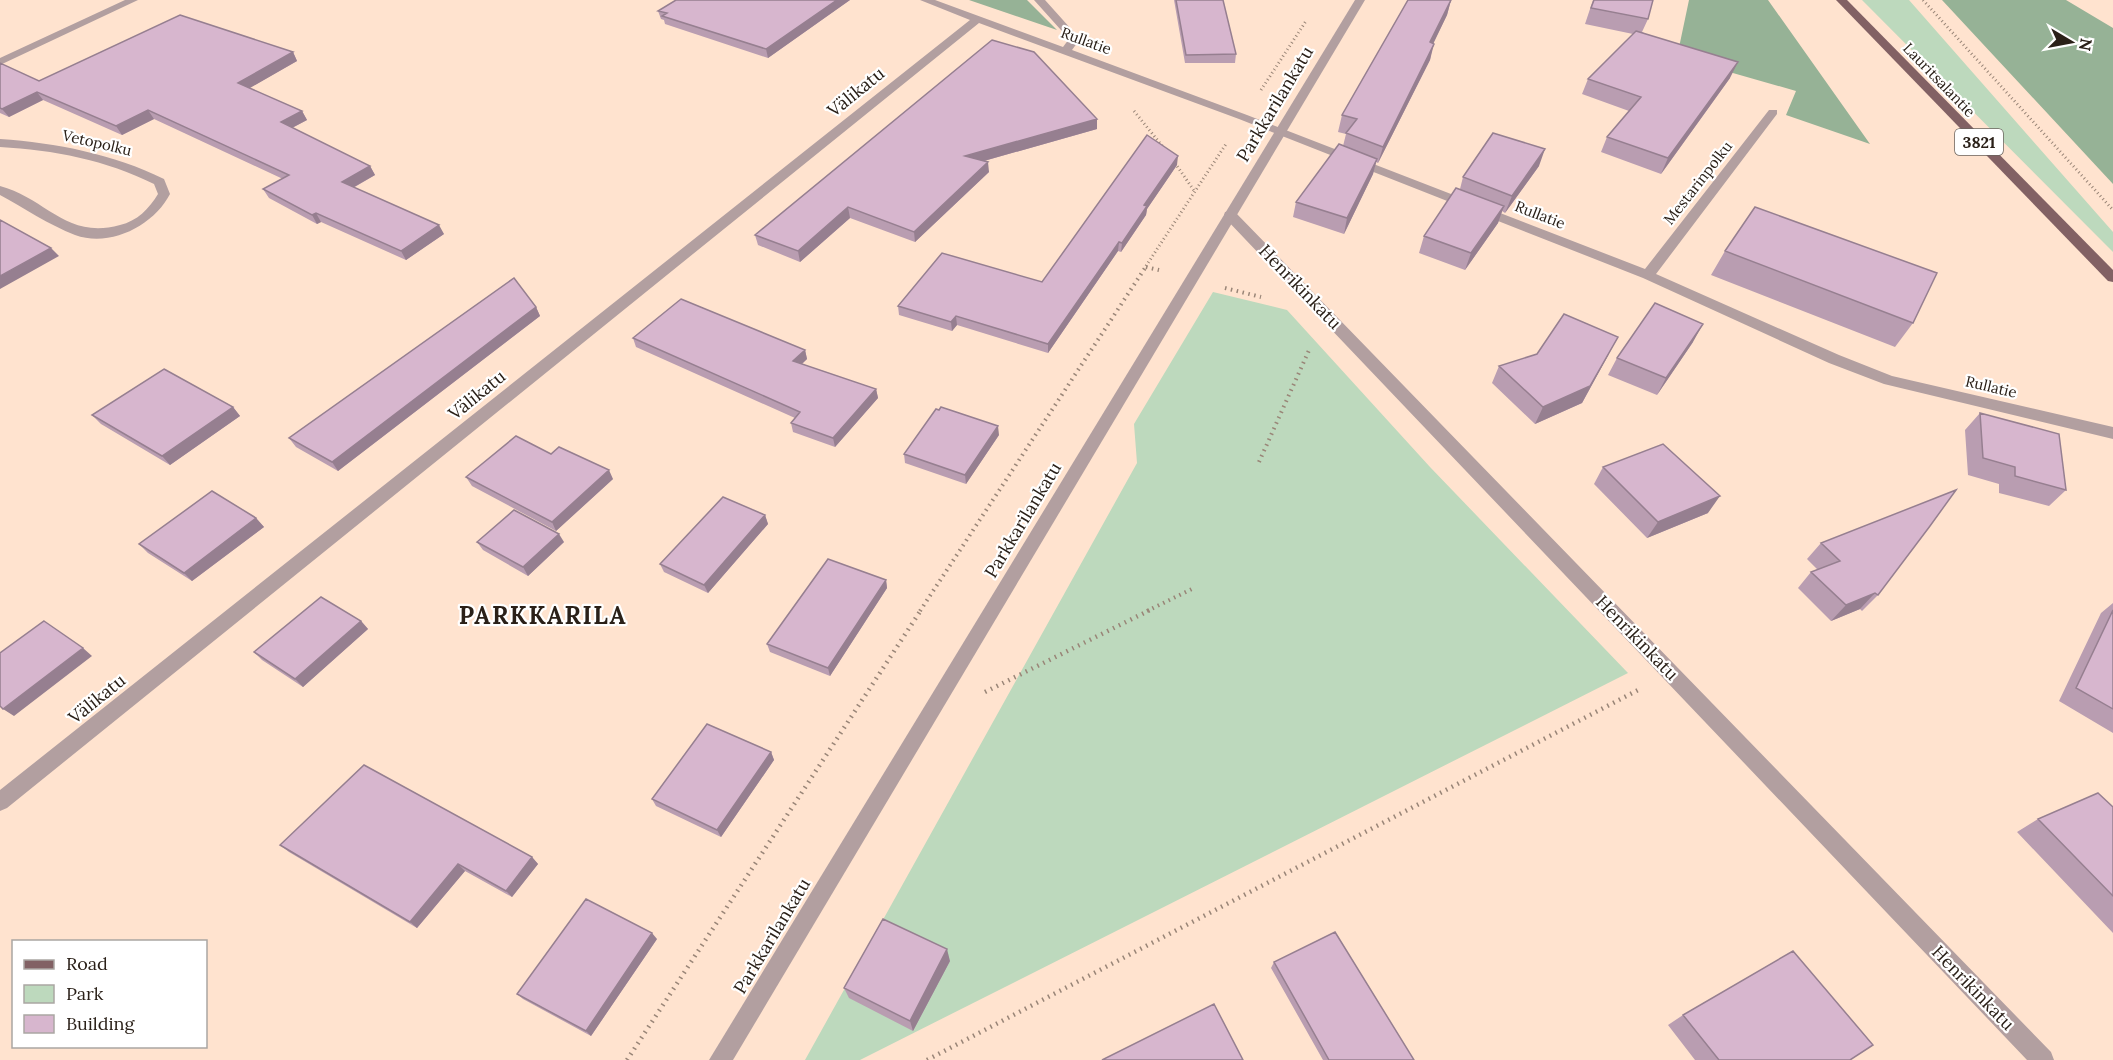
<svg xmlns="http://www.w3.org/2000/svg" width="2113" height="1060" viewBox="0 0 2113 1060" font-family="Lora,serif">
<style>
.green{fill:#bdd9bd}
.forest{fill:#96b296}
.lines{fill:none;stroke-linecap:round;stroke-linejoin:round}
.path-far2{stroke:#998577;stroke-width:3;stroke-dasharray:1 3;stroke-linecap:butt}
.path-far1{stroke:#998577;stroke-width:4;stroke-dasharray:1.5 4.5;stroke-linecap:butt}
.path{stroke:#998577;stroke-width:4.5;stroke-dasharray:1.5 5;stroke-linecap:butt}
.minor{fill:#b29fa0;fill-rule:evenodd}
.tertiary{fill:#b29fa0;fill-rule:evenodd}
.primary{fill:#826164;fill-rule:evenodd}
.wall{fill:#b99db1}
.shaded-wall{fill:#967f90}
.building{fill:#d7b6ce;stroke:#967f90;stroke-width:1.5}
.labels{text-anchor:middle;stroke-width:4.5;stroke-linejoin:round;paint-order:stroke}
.far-street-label{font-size:15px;fill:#2a2018;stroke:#fff}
.shield{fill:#fff;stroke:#6a635d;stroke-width:1.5}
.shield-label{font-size:16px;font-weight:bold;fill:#2a2018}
.street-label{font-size:18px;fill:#2a2018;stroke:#fff}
.district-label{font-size:24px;font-weight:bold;letter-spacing:1.5px;fill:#2a2018;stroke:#fff}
</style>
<rect width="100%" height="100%" fill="#ffe3cf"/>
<!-- green -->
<path class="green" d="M1862 0H1909L2113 232V252Z
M1213 292 1287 310 1430 467 1628 673 860 1060H805L1137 463 1134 424Z"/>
<!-- forest -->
<path class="forest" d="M969 0H1027L1057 30Z
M1689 0H1768L1870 144 1786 115 1796 91 1677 57Z
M1942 0H2066L2113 28V184Z"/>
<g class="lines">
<!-- path-far2 -->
<path class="path-far2" d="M1923 0 2113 210
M1261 90 1306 21
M1134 111 1163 147
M1175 163 1195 192
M1146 266 1226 144"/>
<!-- path-far1 -->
<path class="path-far1" d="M1146 267 1159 270
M1225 288 1261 297
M1259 462 1310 348
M920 611 1147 265
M1147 611 1194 588"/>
<!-- path -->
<path class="path" d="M985 692 1150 610
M627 1060 921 610
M927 1060 1638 690"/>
<!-- minor -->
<path class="minor" d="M125 0H138L0 65V58Z
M920 0H935L1063 47 1069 39 1034 0H1045L1080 39 1072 50 1247 115 1645 269 1769 110H1777V114L1656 274 1839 355 1892 376 2113 427V439L1884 384 1829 363 1643 278 1239 119 979 23 7 808 0 811V790L970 20Z
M0 139C57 143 113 154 164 179L170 194C154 225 111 248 75 235 49 225 24 208 0 195V186C46 198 66 240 120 225 137 221 149 209 158 194L154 184C106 160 54 150 0 147Z
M1230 211 1235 212 2051 1052 2054 1060H2027L1225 218 1224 215 1225 212Z"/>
<!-- tertiary -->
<path class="tertiary" d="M1355 0H1365L733 1060H709Z"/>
<!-- primary -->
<path class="primary" d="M1836 0H1847L2113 270V282L2108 281Z"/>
</g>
<!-- wall -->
<path class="wall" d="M850 0 768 58 665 24 664 20 661 19 658 11Z
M1174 0H1223L1236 54 1235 63H1185Z
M1451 0 1447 15 1433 43 1430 60 1378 163 1376 162 1373 174 1344 234 1293 217 1296 202 1343 146 1346 134 1338 132 1342 115Z
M1593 0H1653L1648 19 1642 32 1730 78 1661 174 1601 152 1607 137 1629 111 1582 94 1588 79 1633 34 1585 24Z
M992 40 1097 129 984 161 989 172 915 242 850 218 800 262 758 245 755 235Z
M293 52 297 61 249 88 302 111 307 120 292 128 370 166 375 175 353 188 444 234 406 260 321 222 317 224 269 198 263 189 283 179 154 119 122 135 43 100 9 117 0 113V63L39 81Z
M1177 165 1147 209 1146 215 1121 252 1118 251 1048 353 957 325 952 331 899 315 898 306 1042 282Z
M1539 166 1505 213 1502 211 1498 223 1465 270 1419 253 1424 236 1460 189 1463 177Z
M1725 251 1913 323 1895 347 1711 275Z
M536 307 540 316 338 471 296 447 289 438Z
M633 338 805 350 807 359 802 364 876 389 878 398 835 447 793 432 791 423 795 418 636 347Z
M1693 342 1657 395 1608 375 1617 358Z
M1609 354 1582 403 1535 424 1492 383 1499 366Z
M233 407 240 416 170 465 101 424 92 415Z
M1980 413 2066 490 2049 506 1999 493V484L1968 475 1965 430Z
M999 435 966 484 905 463 904 454Z
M551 454 613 479 556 531 472 486 466 477Z
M1603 467 1708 513 1647 538 1594 484Z
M765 515 768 524 708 593 664 572 660 564Z
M256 518 264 527 192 581 148 553 139 544Z
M477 542H564L528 576 483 550Z
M1821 543 1878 595 1862 611 1860 609 1831 621 1798 588 1811 572 1818 570 1807 559Z
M886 580 887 588 830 676 770 652 767 644Z
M2113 603V733L2059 701 2101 613Z
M361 621 368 629 303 687 262 660 254 652Z
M771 752 774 760 721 837 656 806 652 799Z
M2113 807V933L2017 832 2038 819Z
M280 845 532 857 538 864 512 897 465 871 417 928 289 852Z
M657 939 591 1036 523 999 517 994Z
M950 961 913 1031 849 998 844 988Z
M1274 962 1414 1060H1323L1271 968Z
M1683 1015 1850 1060H1695L1668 1025Z"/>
<!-- shaded-wall -->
<path class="shaded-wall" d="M837 0H850L768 58 766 49Z
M1451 0 1447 15 1426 59 1430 42Z
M1434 44 1430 60 1378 163 1383 147Z
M293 52 297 61 243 92 238 83Z
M1738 62 1730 78 1661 174 1668 158Z
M37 92 43 100 9 117 2 109Z
M148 110 154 119 122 135 116 126Z
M302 111 307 120 286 131 281 122Z
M1097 119V129L966 166 965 156Z
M1545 149 1539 166 1505 213 1512 196Z
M1178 156 1177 165 1147 209 1146 215 1121 252 1122 243 1144 205Z
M1377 159 1373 174 1344 234 1347 218Z
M988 162 989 172 915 242 914 232Z
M370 166 375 175 347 191 342 182Z
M1504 206 1498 223 1465 270 1471 253Z
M848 207 850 218 800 262 798 251Z
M316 213 321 222 317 224 312 215Z
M439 225 444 234 406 260 401 251Z
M1119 242 1118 251 1048 353V344Z
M51 248 59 256 0 289V276Z
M536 307 540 316 338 471 332 462Z
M956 316 957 325 952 331 951 322Z
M1703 324 1693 342 1657 395 1666 378Z
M1618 337 1582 403 1535 424 1543 407Z
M805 350 807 359 795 370 793 361Z
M876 389 878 398 835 447 833 438Z
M233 407 240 416 170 465 162 456Z
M998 426 999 435 966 484 965 475Z
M609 470 613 479 556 531 552 522Z
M1720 496 1708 513 1647 538 1658 522Z
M765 515 768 524 708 593 704 585Z
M256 518 264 527 192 581 184 573Z
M559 534 564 542 528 576 523 567Z
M886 580 887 588 830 676 828 668Z
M1875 593 1860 609 1831 621 1846 605Z
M361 621 368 629 303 687 295 679Z
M83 648 92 656 14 716 3 709Z
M771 752 774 760 721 837 717 830Z
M532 857 538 864 512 897 506 891Z
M458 864 465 871 417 928 410 922Z
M652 933 657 939 591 1036 586 1031Z
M947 949 950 961 913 1031 910 1021Z"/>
<!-- building -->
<path class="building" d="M676 0H837L766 49 662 16 667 13 658 11Z
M1176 0H1223L1236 54 1186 55Z
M1408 0H1451L1430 42 1434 44 1383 147 1346 133 1357 119 1342 115Z
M1594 0H1653L1648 19 1591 8Z
M180 15 293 52 238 83 302 111 281 122 370 166 342 182 439 225 401 251 316 213 312 215 263 189 289 175 148 110 116 126 37 92 2 109 0 108V63L39 81Z
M1636 31 1738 62 1668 158 1607 137 1641 97 1588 79Z
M992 40 1034 52 1097 119 965 156 988 162 914 232 848 207 798 251 755 235Z
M1493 133 1545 149 1512 196 1463 177Z
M1147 135 1178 156 1144 205 1147 206 1122 243 1119 242 1048 344 956 316 951 322 898 306 942 253 1042 282Z
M1339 144 1377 159 1347 218 1296 202Z
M1456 188 1504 206 1471 253 1424 236Z
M1755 207 1937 273 1913 323 1725 251Z
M0 220 51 248 0 276Z
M514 278 536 307 332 462 289 438Z
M681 299 805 350 793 361 876 389 833 438 791 423 800 412 633 338Z
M1655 303 1703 324 1666 378 1617 358Z
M1564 314 1618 337 1590 386 1543 407 1499 366 1537 354Z
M164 369 233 407 162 456 92 415Z
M941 407 998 426 965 475 904 454 936 409 939 410Z
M1980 413 2059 434 2066 490 2015 476V467L1983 458Z
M516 436 551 454 559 447 609 470 552 522 466 477Z
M1663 444 1720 496 1658 522 1603 467Z
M1956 490 1930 526 1878 595 1875 593 1846 605 1811 572 1840 561 1821 543Z
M212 491 256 518 184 573 139 544Z
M723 497 765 515 704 585 660 564Z
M514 510 559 534 523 567 477 542Z
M828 559 886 580 828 668 767 644Z
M321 597 361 621 295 679 254 652Z
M2113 610V709L2076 688Z
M44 621 83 648 3 709 0 706V653Z
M707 724 771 752 717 830 652 799Z
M364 765 532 857 506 891 458 864 410 922 280 845Z
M2098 793 2113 807V896L2038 819Z
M586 899 652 933 586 1031 517 994Z
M883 919 947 949 910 1021 844 988Z
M1335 932 1414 1060H1329L1274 962Z
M1793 951 1873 1045 1850 1060H1719L1683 1015Z
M1214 1004 1243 1060H1102Z"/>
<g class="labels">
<!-- far-street labels -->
<g class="far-street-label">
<text transform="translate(1086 41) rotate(20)" y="5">Rullatie</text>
<text transform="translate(1939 80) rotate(46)" y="5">Lauritsalantie</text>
<text transform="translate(97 143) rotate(13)" y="5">Vetopolku</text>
<text transform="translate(1698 183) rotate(-52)" y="5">Mestarinpolku</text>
<text transform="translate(1540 215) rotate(21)" y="5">Rullatie</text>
<text transform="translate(1991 387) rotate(13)" y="5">Rullatie</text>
</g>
<!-- shield labels -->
<rect class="shield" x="1955" y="129" width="48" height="26" rx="4.5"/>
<g class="shield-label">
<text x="1979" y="148">3821</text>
</g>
<!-- street labels -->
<g class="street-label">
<text transform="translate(856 92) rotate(-39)" y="6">Välikatu</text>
<text transform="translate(1275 104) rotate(-59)" y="6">Parkkarilankatu</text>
<text transform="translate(1300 287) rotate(46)" y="6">Henrikinkatu</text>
<text transform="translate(477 395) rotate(-39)" y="6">Välikatu</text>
<text transform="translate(1023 520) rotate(-59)" y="6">Parkkarilankatu</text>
<text transform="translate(1637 638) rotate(46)" y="6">Henrikinkatu</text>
<text transform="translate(97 699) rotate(-39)" y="6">Välikatu</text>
<text transform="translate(772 936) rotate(-59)" y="6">Parkkarilankatu</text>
<text transform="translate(1973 988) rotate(46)" y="6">Henrikinkatu</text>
</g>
<!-- district labels -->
<g class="district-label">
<text x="543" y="624">PARKKARILA</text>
</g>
</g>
<!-- legend -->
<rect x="12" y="940" width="195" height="108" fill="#ffffff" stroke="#aaa6a3" stroke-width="1.5"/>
<rect x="24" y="960" width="30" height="9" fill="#826164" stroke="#aaa6a3" stroke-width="1.5"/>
<text x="66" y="970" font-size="18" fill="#2a2018">Road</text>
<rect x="24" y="985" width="30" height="18" fill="#bdd9bd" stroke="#aaa6a3" stroke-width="1.5"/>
<text x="66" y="1000" font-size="18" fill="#2a2018">Park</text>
<rect x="24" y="1015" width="30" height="18" fill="#d7b6ce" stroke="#aaa6a3" stroke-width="1.5"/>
<text x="66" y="1030" font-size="18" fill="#2a2018">Building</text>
<!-- north arrow -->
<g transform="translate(2071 42) rotate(100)" stroke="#ffffff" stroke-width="4.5" paint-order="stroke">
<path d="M0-4.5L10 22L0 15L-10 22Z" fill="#2a2018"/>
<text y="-9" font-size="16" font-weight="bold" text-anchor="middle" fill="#2a2018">N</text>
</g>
</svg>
